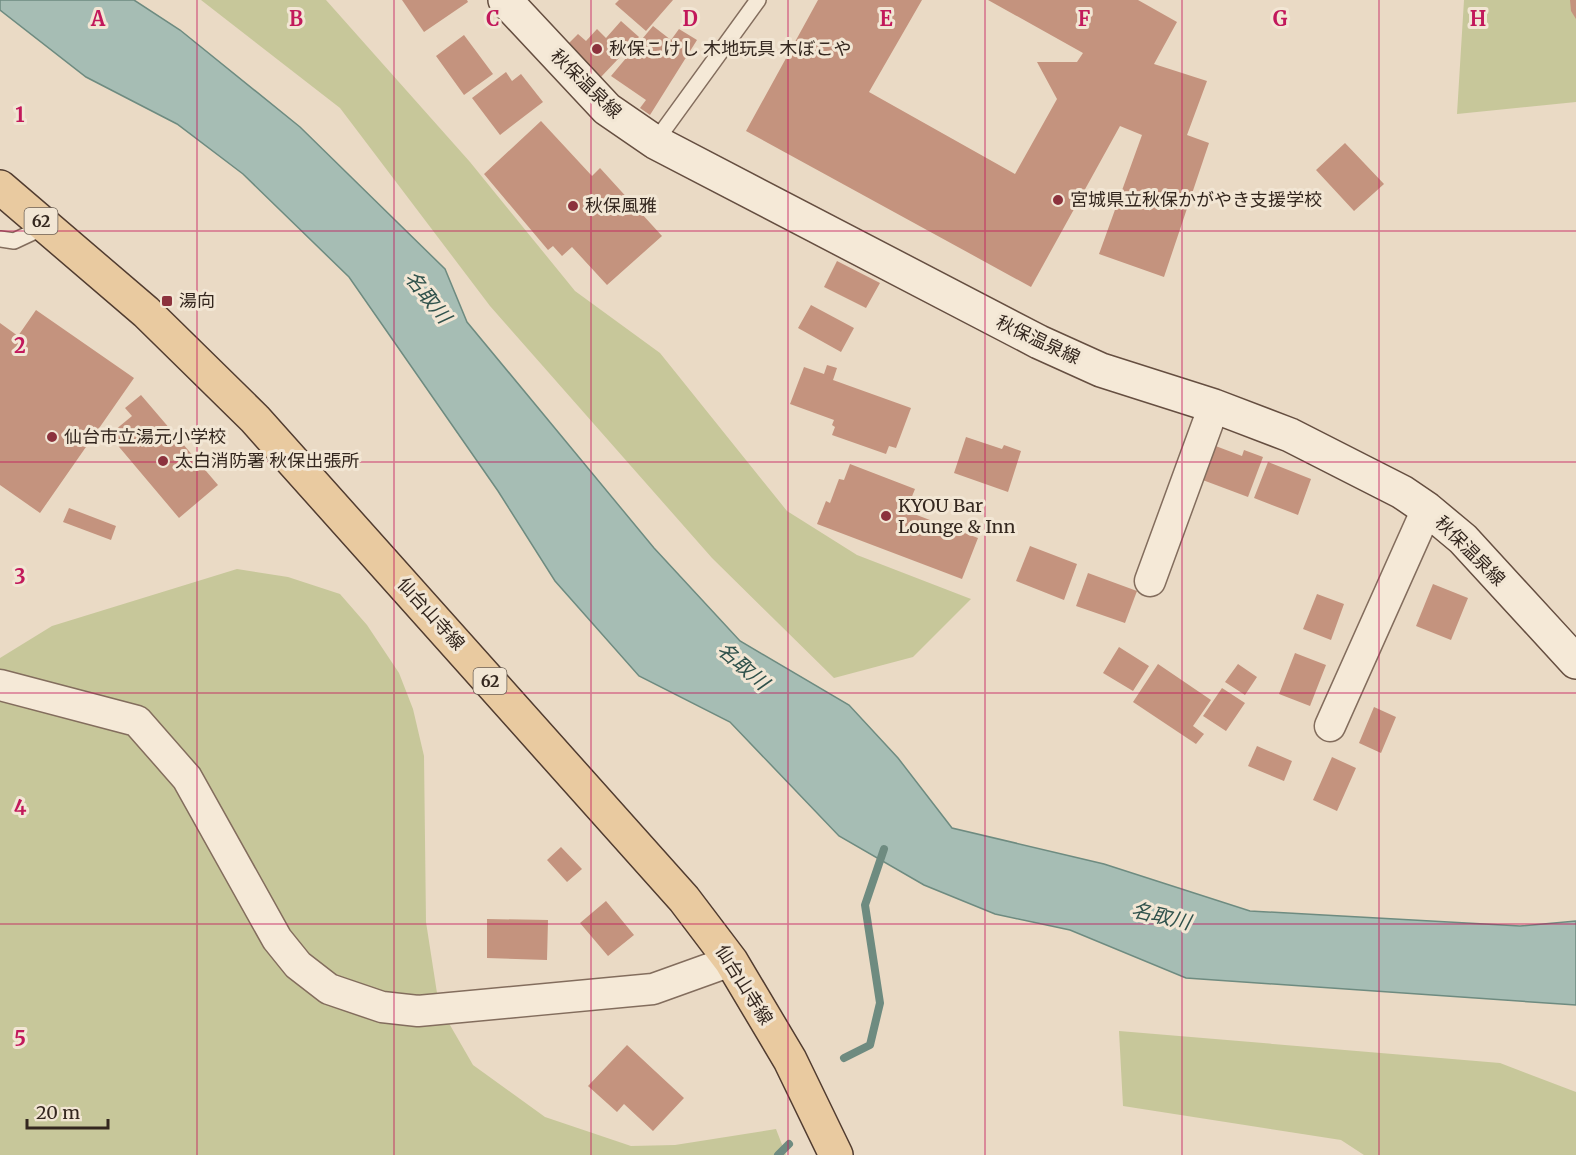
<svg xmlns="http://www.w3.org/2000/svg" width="1576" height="1155" viewBox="0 0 1576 1155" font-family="Merriweather,'Noto Sans JP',serif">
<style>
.green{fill:#c7c79a}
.water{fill:#a6bdb4;stroke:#6e8b80;stroke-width:1.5}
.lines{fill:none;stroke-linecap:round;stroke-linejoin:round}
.stream{stroke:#6e8b80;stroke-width:8}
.building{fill:#c4937e}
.lane-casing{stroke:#836d5d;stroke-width:18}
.street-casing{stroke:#836d5d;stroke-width:33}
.secondary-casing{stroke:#654e40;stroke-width:36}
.primary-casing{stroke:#513c30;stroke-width:36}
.lane{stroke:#f5e9d7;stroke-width:15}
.street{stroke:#f5e9d7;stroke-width:30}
.secondary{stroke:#f5e9d7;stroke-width:33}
.primary{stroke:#e9caa0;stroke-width:33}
.grid{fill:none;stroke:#c2185b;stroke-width:1.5;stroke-opacity:0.55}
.poi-dot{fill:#8c323d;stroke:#f2e6d4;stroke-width:2}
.labels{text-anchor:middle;stroke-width:6;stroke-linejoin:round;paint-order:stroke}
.shield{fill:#f2e6d4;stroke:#6d6055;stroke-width:1.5}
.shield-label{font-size:16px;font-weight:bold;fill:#34271f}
.poi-label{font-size:18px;fill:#34271f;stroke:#f2e6d4;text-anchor:start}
.street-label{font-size:18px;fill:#34271f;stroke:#f2e6d4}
.water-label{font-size:20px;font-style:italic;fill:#30524c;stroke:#f2e6d4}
.grid-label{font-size:20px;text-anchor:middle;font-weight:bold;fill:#c2185b;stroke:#f2e6d4;stroke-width:6;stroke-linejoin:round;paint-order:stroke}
</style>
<rect width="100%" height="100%" fill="#eadac5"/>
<!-- green -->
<path class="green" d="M201 0H326L470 162 575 291 660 353 787 511 857 555 971 599 913 657 834 678 712 558 490 306 340 108Z
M1464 0H1576V102L1457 114Z
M237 569 288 577 340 594 367 625 399 673 413 709 424 756 426 922 439 1006 473 1065 545 1117 631 1146 675 1145 776 1129 786 1155H0V658L52 626Z
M1119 1031 1500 1063 1576 1092V1155H1364L1341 1140 1123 1106Z"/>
<!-- water -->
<path class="water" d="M0 0H134L180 30 300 127 445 269 467 322 654 548 740 641 849 705 898 758 952 828 1104 864 1250 911 1520 926 1576 921V1005L1186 978 1070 930 995 914 924 885 839 836 730 722 639 676 555 581 498 491 349 277 243 174 177 124 86 77 0 10Z"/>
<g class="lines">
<!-- stream -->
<path class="stream" d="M844 1058 870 1045 880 1003 865 905 884 849
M778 1155 789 1144"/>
</g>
<!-- building -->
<path class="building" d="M402 0H467L468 2 424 32Z
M619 0H673L646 31 615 4Z
M818 0H922L869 92 1015 174 1057 99 1037 62H1077L1083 53 988 0H1138L1177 22 1154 64 1207 81 1187 135 1209 143 1164 277 1099 254 1142 135 1120 126 1031 287 746 131Z
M1570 0H1576V19L1571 11Z
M621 21 639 37 600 78 566 46 578 34 586 41 597 29 606 38Z
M653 26 671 40 679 29 697 40 650 115 640 108 646 100 611 76Z
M464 35 493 74 464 95 436 56Z
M506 72 512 81 521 74 543 102 500 135 472 98Z
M541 121 592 176 600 168 662 236 607 285 572 247 562 256 553 246 548 250 484 174Z
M1345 143 1384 184 1354 211 1316 170Z
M837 261 880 283 866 308 824 287Z
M811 305 854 328 841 352 798 328Z
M36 310 134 378 40 513 0 485V323L18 336Z
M827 365 837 368 833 380 911 408 896 448 889 446 886 454 832 435 835 427 832 425 834 420 790 404 804 367 824 374Z
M141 395 218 485 179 518 109 435 132 416 125 408Z
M966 437 1002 449 1004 445 1021 451 1008 492 954 473Z
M1213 445 1242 456 1244 450 1263 457 1248 497 1200 479Z
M1268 462 1311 479 1298 515 1254 498Z
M850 464 915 489 906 511 978 538 962 579 817 524 826 501 830 503 839 479 844 480Z
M69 508 116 526 111 540 63 522Z
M1030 546 1077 564 1064 600 1016 581Z
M1088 573 1137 591 1125 623 1076 606Z
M1433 584 1468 598 1451 640 1416 626Z
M1317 594 1344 604 1331 640 1303 629Z
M1119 647 1149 666 1133 691 1103 673Z
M1295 653 1326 665 1310 706 1279 694Z
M1158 664 1211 700 1193 726 1204 734 1196 744 1133 702Z
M1238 664 1257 677 1245 695 1225 682Z
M1222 688 1245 703 1226 731 1203 716Z
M1374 707 1396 717 1381 753 1359 743Z
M1257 746 1292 761 1284 781 1248 766Z
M1332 757 1356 768 1337 811 1313 800Z
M561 847 582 869 567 882 547 860Z
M606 901 634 935 608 956 580 923Z
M487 919 548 920 547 960 487 958Z
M627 1045 684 1098 653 1131 624 1104 617 1112 588 1086Z"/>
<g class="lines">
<!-- lane casing -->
<g class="lane-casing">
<path id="lane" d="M655 142 758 0
M0 239 14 241 46 226"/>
</g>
<!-- street casing -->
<g class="street-casing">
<path id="street" d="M1150 581 1214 406
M0 685 137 721 187 778 277 939 298 965 329 989 382 1007 418 1011 653 989 731 961
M1330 726 1427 509"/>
</g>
<!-- secondary casing -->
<g class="secondary-casing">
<path id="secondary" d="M505 0 607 109 655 142 1039 342 1101 370 1214 406 1290 435 1402 492 1427 509 1463 539 1576 662"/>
</g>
<!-- primary casing -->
<g class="primary-casing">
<path id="primary" d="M0 187 146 312 255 419 684 899 731 961 790 1060 836 1155"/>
</g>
<!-- lane -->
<use href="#lane" class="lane"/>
<!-- street -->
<use href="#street" class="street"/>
<!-- secondary -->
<use href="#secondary" class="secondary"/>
<!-- primary -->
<use href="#primary" class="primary"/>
</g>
<!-- grid -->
<path class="grid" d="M197 0V1155M394 0V1155M591 0V1155M788 0V1155M985 0V1155M1182 0V1155M1379 0V1155M0 231H1576M0 462H1576M0 693H1576M0 924H1576"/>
<!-- markers -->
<g class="poi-dot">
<circle cx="597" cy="49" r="6"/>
<circle cx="1058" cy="200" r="6"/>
<circle cx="573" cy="206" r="6"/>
<rect x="161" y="295" width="12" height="12" rx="3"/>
<circle cx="52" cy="437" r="6"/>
<circle cx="163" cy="461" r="6"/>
<circle cx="886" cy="516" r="6"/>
</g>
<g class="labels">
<!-- shield labels -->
<g class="shield">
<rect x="24.5" y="208" width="33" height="26" rx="4.5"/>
<rect x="473.5" y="668" width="33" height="26" rx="4.5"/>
</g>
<g class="shield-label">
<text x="41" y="227">62</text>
<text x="490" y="687">62</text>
</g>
<!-- poi labels -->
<g class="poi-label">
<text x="609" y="55">秋保こけし 木地玩具 木ぼこや</text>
<text x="1070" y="206">宮城県立秋保かがやき支援学校</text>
<text x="585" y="212">秋保風雅</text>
<text x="179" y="307">湯向</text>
<text x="64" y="443">仙台市立湯元小学校</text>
<text x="175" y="467">太白消防署 秋保出張所</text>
<text x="898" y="512">KYOU Bar<tspan x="898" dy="21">Lounge &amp; Inn</tspan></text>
</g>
<!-- street labels -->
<g class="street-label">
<text transform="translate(586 84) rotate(44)" y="6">秋保温泉線</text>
<text transform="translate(1038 340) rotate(25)" y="6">秋保温泉線</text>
<text transform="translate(1470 551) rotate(45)" y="6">秋保温泉線</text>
<text transform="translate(431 614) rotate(48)" y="6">仙台山寺線</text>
<text transform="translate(744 985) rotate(58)" y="6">仙台山寺線</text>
</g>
<!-- water labels -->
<g class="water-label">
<text transform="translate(428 297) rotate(51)" y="7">名取川</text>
<text transform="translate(743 666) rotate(41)" y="7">名取川</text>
<text transform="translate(1161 916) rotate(13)" y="7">名取川</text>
</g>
</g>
<g class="grid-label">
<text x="98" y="26">A</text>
<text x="296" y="26">B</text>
<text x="493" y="26">C</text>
<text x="690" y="26">D</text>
<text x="886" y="26">E</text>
<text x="1084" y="26">F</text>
<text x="1280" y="26">G</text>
<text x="1478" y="26">H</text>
<text x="20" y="122">1</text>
<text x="20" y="353">2</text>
<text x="20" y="584">3</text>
<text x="20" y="815">4</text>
<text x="20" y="1046">5</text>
</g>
<!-- scale -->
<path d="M27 1119v9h81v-9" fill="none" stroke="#34271f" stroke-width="3"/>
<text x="36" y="1119" font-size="18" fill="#34271f" stroke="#f2e6d4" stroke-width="4.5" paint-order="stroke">20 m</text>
</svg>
